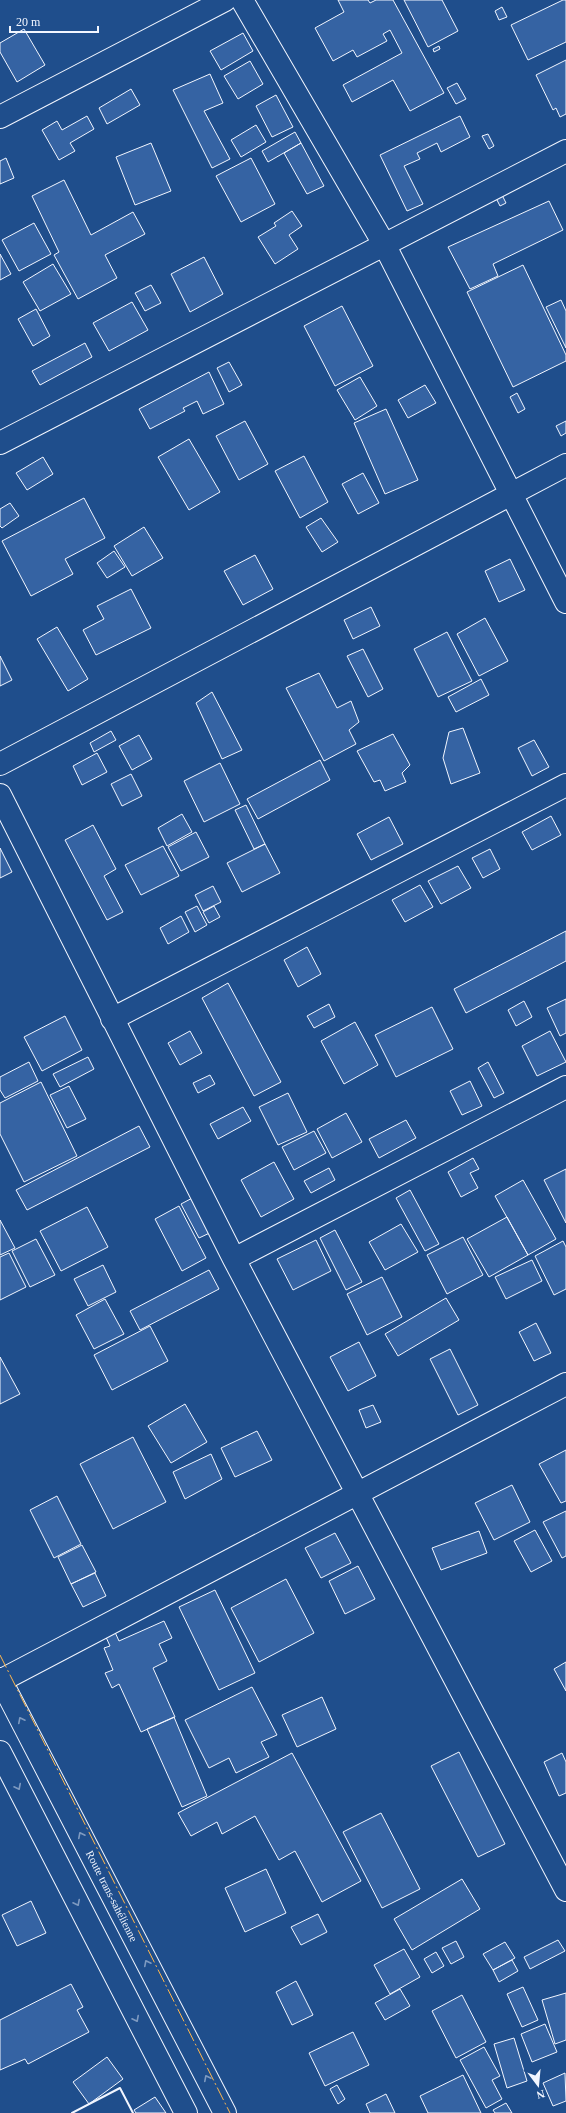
<svg xmlns="http://www.w3.org/2000/svg" width="566" height="2113" viewBox="0 0 566 2113" font-family="Georgia,serif">
<style>
.building{fill:#3563a3;stroke:#f2f6ff}
.lines{fill:none;stroke-linecap:round;stroke-linejoin:round}
.minor-casing{stroke:#f2f6ff;stroke-width:24}
.highway-casing{stroke:#f2f6ff;stroke-width:24}
.minor{stroke:#1f4e8c;stroke-width:22}
.highway{stroke:#1f4e8c;stroke-width:22}
.wall{stroke:#f2f6ff;stroke-width:2}
.power{stroke:#ffb74d;stroke-width:1;stroke-dasharray:14 3 2 3;stroke-linecap:butt}
.oneway{stroke:#7e9ac0}
.labels{text-anchor:middle;stroke-width:3;stroke-linejoin:round;paint-order:stroke}
.street-label{font-size:11px;fill:#f2f6ff;stroke:#1f4e8c}
</style>
<rect width="100%" height="100%" fill="#1f4e8c"/>
<!-- building -->
<path class="building" d="M338 0H368L370 3 376 0H393L444 93 410 111 393 80 352 102 343 85 402 53 390 30 383 34 387 41 357 57 353 50 333 61 315 28 344 12Z
M404 0H442L458 31 428 47Z
M563 0H566V42L528 60 511 25Z
M502 7 507 17 499 20 495 11Z
M24 29 45 65 17 82 0 52V43Z
M243 33 253 51 221 70 210 51Z
M439 46 440 49 434 52 433 49Z
M566 60V114L560 117 556 108 553 110 536 75Z
M250 61 263 84 238 99 224 76Z
M210 74 223 103 204 111 230 159 212 168 173 90Z
M457 83 466 99 456 104 447 88Z
M131 89 140 105 107 124 99 108Z
M276 95 293 127 272 137 256 106Z
M87 116 94 129 70 143 75 151 59 160 42 130 57 121 62 130Z
M460 116 470 137 441 152 437 143 417 153 420 159 404 166 423 204 407 211 380 155Z
M256 125 266 142 241 157 231 140Z
M295 132 301 143 268 162 262 151Z
M488 134 494 146 489 149 482 136Z
M151 143 171 191 135 205 116 157Z
M301 143 324 186 307 194 284 153Z
M6 158 14 178 0 184V161Z
M251 158 275 204 241 222 216 176Z
M64 180 91 235 133 212 145 234 105 255 117 278 78 299 54 255 59 252 32 196Z
M502 195 506 203 500 206 496 198Z
M549 201 563 230 493 264 498 276 470 289 448 247Z
M292 211 302 226 289 235 298 249 275 264 258 237 276 226 274 223Z
M34 223 51 254 19 271 2 240Z
M0 254 11 274 0 280Z
M204 257 223 294 190 312 171 274Z
M53 264 71 294 40 311 23 282Z
M523 265 566 355V361L513 387 467 292Z
M151 285 161 303 145 311 135 293Z
M561 300 566 311V348L546 307Z
M132 302 148 330 109 351 93 323Z
M342 306 373 366 335 386 304 326Z
M36 309 50 336 33 346 18 319Z
M85 343 92 357 40 385 32 371Z
M229 362 242 385 229 392 217 368Z
M209 372 224 404 203 414 197 401 183 408 185 411 150 429 139 409Z
M360 377 377 406 355 420 337 390Z
M425 385 436 403 408 418 398 400Z
M517 393 525 409 518 413 510 397Z
M386 409 418 480 385 494 354 423Z
M245 421 268 464 239 480 216 436Z
M566 421V433L561 436 556 426Z
M189 439 220 492 189 510 158 457Z
M304 456 328 502 300 518 275 471Z
M43 457 53 474 27 490 16 473Z
M363 473 379 503 358 514 342 484Z
M84 498 105 538 65 559 73 574 31 596 2 541Z
M10 503 19 516 2 528 0 526V509Z
M321 518 338 542 322 552 306 527Z
M144 527 163 558 132 576 114 546Z
M114 551 125 567 107 578 97 563Z
M255 555 273 589 243 605 224 571Z
M510 559 525 590 499 602 485 571Z
M131 589 151 628 96 655 83 630 104 619 97 606Z
M371 607 380 626 353 639 344 620Z
M485 618 508 661 479 676 457 634Z
M57 627 88 679 68 691 37 639Z
M447 632 472 681 438 697 414 649Z
M363 649 383 689 368 697 347 656Z
M0 656 12 680 0 686Z
M319 673 337 708 351 701 359 722 349 730 356 744 324 761 286 688Z
M481 679 489 695 456 712 448 697Z
M212 692 242 750 222 759 196 703Z
M463 728 480 773 451 784 443 758 449 732Z
M111 731 116 740 94 752 90 743Z
M393 734 410 765 402 773 406 782 385 791 380 780 374 782 357 751Z
M139 735 152 759 132 770 119 746Z
M534 740 549 767 532 776 518 748Z
M97 753 107 772 82 785 73 766Z
M320 760 330 780 258 819 247 799Z
M220 763 240 804 204 822 184 781Z
M131 774 142 796 122 806 111 784Z
M246 805 265 844 254 849 235 810Z
M182 814 192 832 167 846 158 828Z
M551 816 561 835 532 850 522 832Z
M389 817 403 844 371 860 357 834Z
M93 825 116 869 104 876 123 912 107 920 65 840Z
M196 832 209 857 181 871 168 847Z
M265 844 280 873 242 892 227 863Z
M163 846 179 876 141 895 125 865Z
M0 848 12 872 0 878Z
M490 849 500 869 483 878 472 858Z
M458 866 471 888 441 904 428 881Z
M420 885 433 907 405 922 392 900Z
M213 886 221 902 203 911 195 895Z
M197 906 207 925 195 932 185 912Z
M214 906 220 917 209 923 203 912Z
M181 916 189 932 168 944 160 928Z
M566 931V961L466 1013 454 989Z
M307 947 321 974 298 987 284 960Z
M228 983 281 1082 254 1096 202 998Z
M566 999V1033L560 1036 547 1008Z
M524 1001 532 1017 516 1026 508 1010Z
M329 1004 335 1017 314 1028 307 1016Z
M432 1007 453 1049 396 1077 375 1035Z
M65 1016 82 1050 42 1071 24 1037Z
M355 1022 378 1065 344 1084 321 1041Z
M190 1031 202 1053 180 1065 168 1043Z
M550 1031 566 1062 537 1076 522 1046Z
M88 1057 94 1069 60 1087 53 1074Z
M29 1062 38 1081 5 1098 0 1090V1077Z
M488 1062 504 1093 494 1098 478 1068Z
M210 1075 215 1084 198 1093 193 1083Z
M470 1081 482 1106 462 1115 450 1091Z
M41 1082 77 1156 24 1182 0 1134V1103Z
M69 1086 86 1119 67 1128 50 1095Z
M288 1093 307 1132 278 1145 259 1107Z
M243 1107 251 1121 218 1139 210 1124Z
M346 1113 362 1142 332 1158 317 1129Z
M406 1120 416 1138 379 1158 369 1139Z
M139 1126 150 1147 27 1210 16 1190Z
M314 1131 326 1153 294 1170 282 1147Z
M473 1158 479 1169 470 1173 478 1188 461 1197 448 1172Z
M274 1162 294 1199 261 1217 241 1180Z
M329 1168 335 1180 311 1193 304 1181Z
M566 1169V1223L544 1180Z
M523 1180 556 1239 528 1255 495 1196Z
M410 1190 439 1244 425 1251 396 1198Z
M198 1195 216 1230 199 1238 181 1204Z
M179 1206 206 1258 182 1271 155 1219Z
M87 1207 108 1247 61 1271 40 1231Z
M507 1217 528 1255 489 1277 467 1239Z
M0 1220 15 1248 0 1255Z
M401 1224 418 1252 385 1270 369 1242Z
M335 1230 362 1282 346 1290 320 1238Z
M463 1237 483 1275 447 1294 427 1255Z
M36 1239 55 1275 30 1287 12 1251Z
M316 1240 331 1271 293 1290 277 1259Z
M563 1241 566 1247V1289L554 1295 535 1256Z
M9 1253 26 1287 0 1300V1257Z
M532 1260 542 1281 506 1299 495 1277Z
M103 1265 116 1292 88 1306 74 1279Z
M209 1270 219 1289 140 1330 130 1311Z
M382 1277 402 1317 367 1335 347 1294Z
M446 1298 459 1320 398 1356 385 1334Z
M105 1299 124 1334 94 1349 76 1315Z
M536 1323 551 1353 534 1361 519 1332Z
M150 1326 168 1361 112 1390 94 1355Z
M359 1342 376 1376 348 1391 330 1357Z
M450 1349 478 1405 458 1415 430 1359Z
M0 1357 20 1394 0 1404Z
M185 1404 207 1442 171 1463 148 1426Z
M373 1405 381 1422 366 1428 359 1410Z
M257 1431 272 1460 235 1477 221 1448Z
M133 1437 166 1502 113 1529 80 1464Z
M566 1450V1501L561 1503 539 1464Z
M211 1454 222 1479 185 1499 173 1472Z
M512 1485 530 1522 494 1540 475 1503Z
M57 1496 81 1544 54 1558 30 1510Z
M566 1511V1556L562 1558 543 1522Z
M535 1530 552 1561 531 1572 514 1541Z
M479 1531 487 1553 441 1570 432 1548Z
M335 1533 351 1563 321 1578 305 1548Z
M82 1545 96 1572 71 1584 58 1557Z
M358 1566 375 1599 345 1614 329 1581Z
M95 1573 106 1596 83 1607 71 1584Z
M286 1579 314 1633 259 1662 231 1608Z
M215 1590 255 1673 219 1690 179 1607Z
M164 1621 172 1638 159 1644 167 1661 153 1668 175 1717 141 1732 119 1684 112 1688 105 1673 113 1670 104 1648 110 1646 105 1635 114 1630 119 1641Z
M566 1662V1691L554 1669Z
M252 1687 277 1735 261 1742 269 1757 236 1773 229 1758 209 1768 185 1720Z
M322 1697 336 1729 297 1747 282 1715Z
M174 1717 207 1796 182 1807 147 1729Z
M459 1752 505 1844 478 1857 431 1766Z
M292 1753 361 1881 322 1902 295 1851 279 1860 255 1816 222 1834 217 1822 191 1836 178 1813Z
M562 1753 566 1762V1793L559 1796 544 1762Z
M381 1813 420 1889 382 1908 343 1832Z
M266 1869 286 1913 245 1932 225 1888Z
M462 1879 480 1909 412 1950 394 1919Z
M31 1901 46 1933 17 1946 2 1915Z
M318 1914 327 1932 301 1945 291 1927Z
M558 1940 565 1951 530 1969 524 1957Z
M456 1941 464 1957 451 1964 442 1948Z
M505 1942 515 1958 493 1970 483 1954Z
M404 1949 420 1977 390 1994 374 1965Z
M436 1952 444 1966 432 1973 424 1959Z
M512 1960 518 1971 499 1982 493 1970Z
M296 1981 313 2015 292 2025 276 1992Z
M71 1984 83 2007 77 2010 89 2032 28 2064 25 2059 0 2070V2020Z
M523 1987 538 2020 522 2027 507 1994Z
M400 1989 410 2006 385 2020 375 2003Z
M566 1993V2040L555 2044 542 2000Z
M462 1995 486 2042 456 2058 432 2011Z
M545 2024 557 2052 532 2062 521 2034Z
M353 2032 369 2065 325 2086 309 2053Z
M514 2038 527 2081 507 2088 494 2044Z
M484 2047 500 2076 492 2080 502 2099 486 2108 460 2060Z
M107 2057 123 2079 89 2104 73 2082Z
M565 2073 566 2101 553 2106 543 2083Z
M463 2075 481 2113H428L420 2096Z
M337 2085 345 2099 338 2104 330 2089Z
M386 2094 395 2113H370L366 2104Z
M155 2097 166 2113H136L134 2110Z
M506 2103 512 2113H495L493 2110Z"/>
<g class="lines">
<!-- minor casing -->
<g class="minor-casing">
<path id="minor" d="M242 0 384 244 566 602
M0 117 225 0
M0 443 566 151
M0 764 566 465
M0 795 234 1259 566 1890
M112 1019 566 785
M234 1259 566 1087
M0 1681 566 1384"/>
</g>
<!-- highway casing -->
<g class="highway-casing">
<path id="highway" d="M0 1679 225 2113
M0 1752 186 2113"/>
</g>
<!-- minor -->
<use href="#minor" class="minor"/>
<!-- highway -->
<use href="#highway" class="highway"/>
<!-- wall -->
<path class="wall" d="M72 2113 120 2088 133 2113"/>
<!-- power -->
<path class="power" d="M0 1655 230 2113"/>
</g>
<!-- one-way arrows -->
<defs><path id="oneway-chevron" d="M-2-3.5L2.5 0L-2 3.5" fill="none" stroke-width="1.6" stroke-linecap="round" stroke-linejoin="round"/></defs>
<g class="oneway">
<use href="#oneway-chevron" transform="translate(21 1720) rotate(-117)"/>
<use href="#oneway-chevron" transform="translate(18 1787) rotate(63)"/>
<use href="#oneway-chevron" transform="translate(81 1835) rotate(-117)"/>
<use href="#oneway-chevron" transform="translate(77 1903) rotate(63)"/>
<use href="#oneway-chevron" transform="translate(147 1963) rotate(-117)"/>
<use href="#oneway-chevron" transform="translate(136 2019) rotate(63)"/>
<use href="#oneway-chevron" transform="translate(207 2078) rotate(-117)"/>
</g>
<g class="labels">
<!-- street labels -->
<g class="street-label">
<text transform="translate(112 1896) rotate(63)" y="4">Route trans-sahélienne</text>
</g>
</g>
<!-- north arrow -->
<g transform="translate(538 2085) rotate(164)" stroke="#1f4e8c" stroke-width="3" paint-order="stroke">
<path d="M0-3L7 15L0 10L-7 15Z" fill="#f2f6ff"/>
<text y="-6" font-size="11" font-weight="bold" text-anchor="middle" fill="#f2f6ff">N</text>
</g>
<!-- scale -->
<path d="M10 26v6h88v-6" fill="none" stroke="#f2f6ff" stroke-width="2"/>
<text x="16" y="26" font-size="12" fill="#f2f6ff" stroke="#1f4e8c" stroke-width="3" paint-order="stroke">20 m</text>
</svg>
